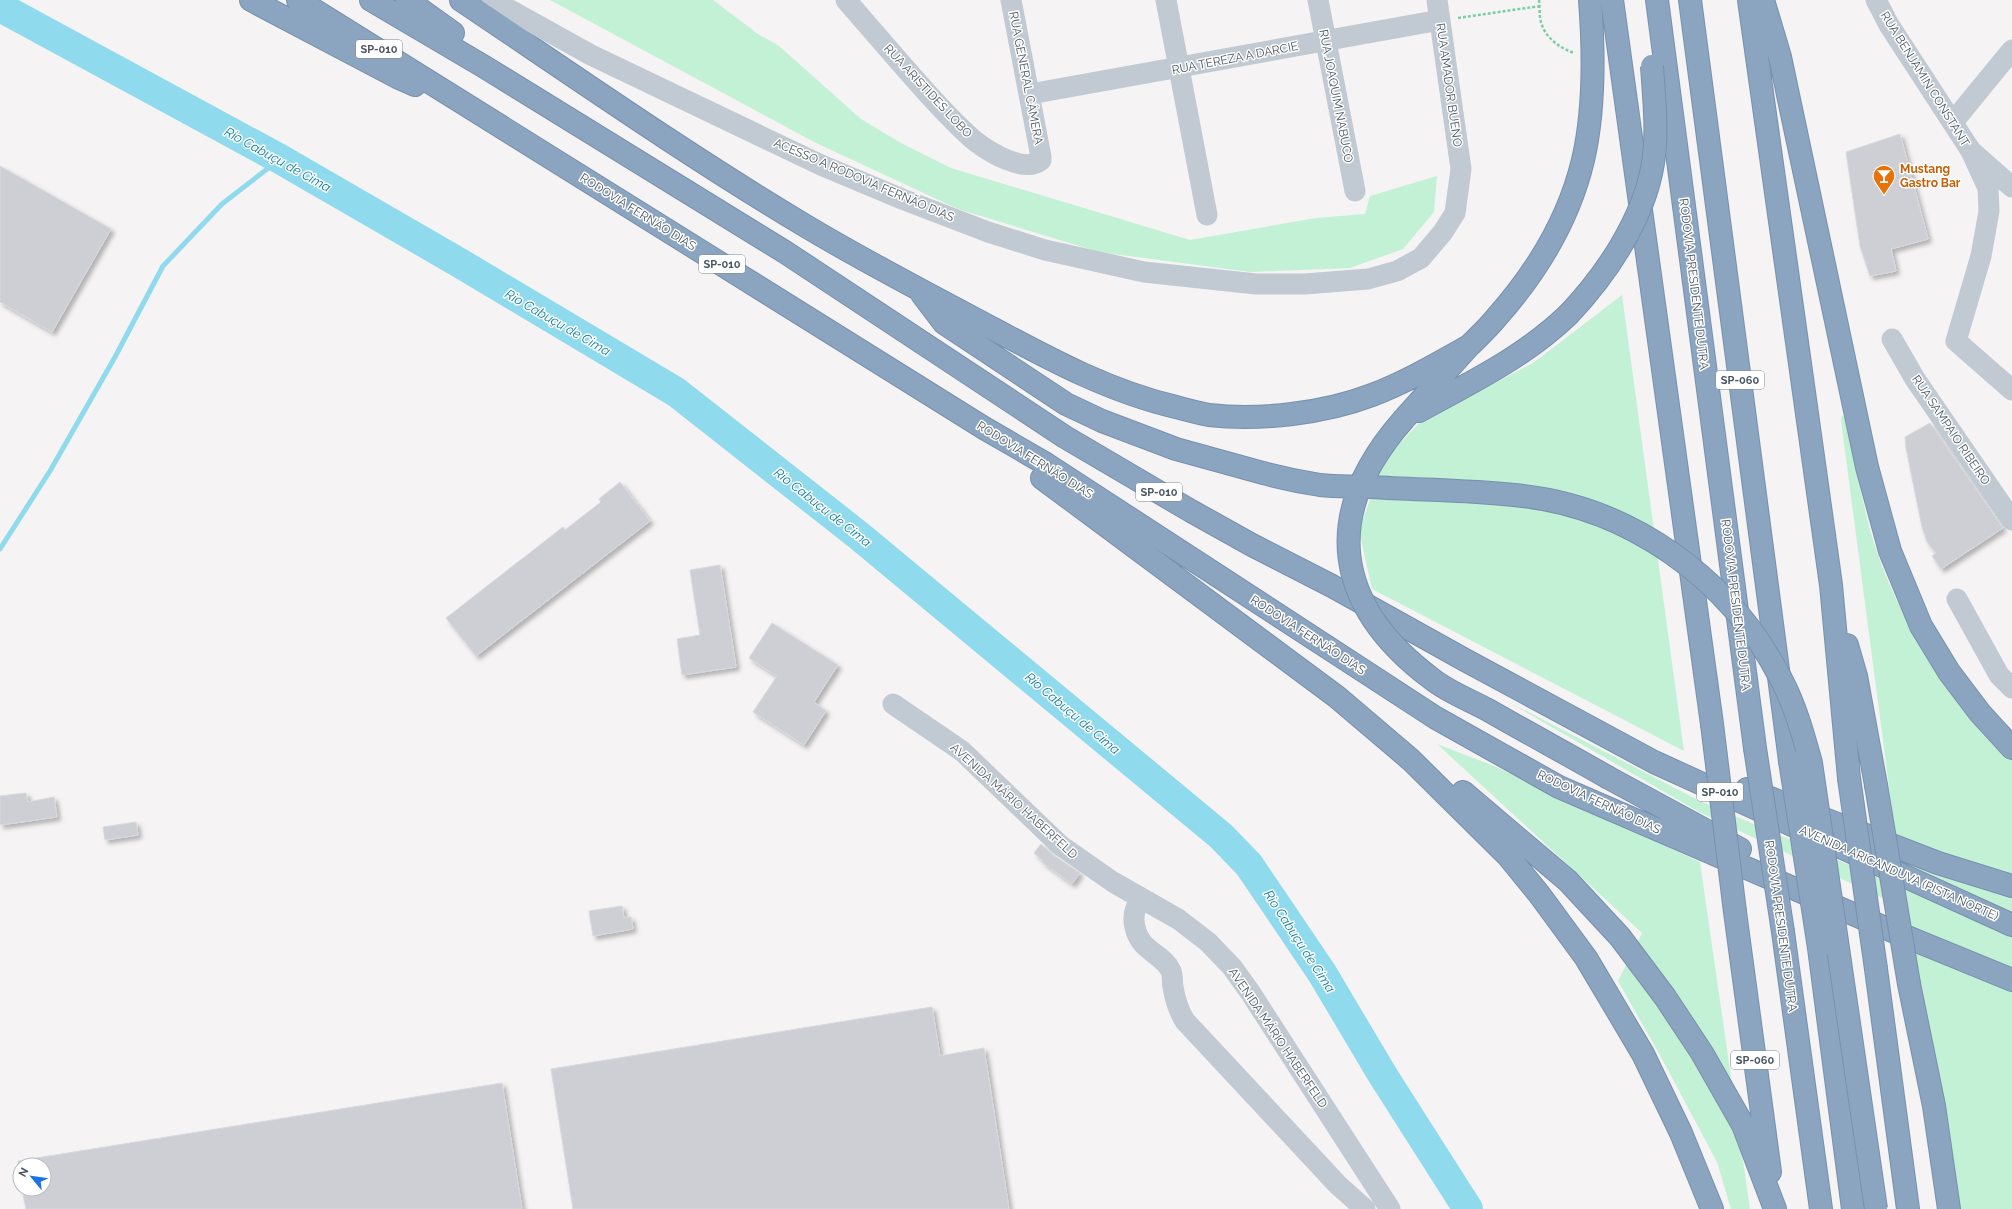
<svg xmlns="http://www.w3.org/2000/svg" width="2012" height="1209" viewBox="0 0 2012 1209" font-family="Raleway,sans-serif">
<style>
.green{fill:#c3f1d5}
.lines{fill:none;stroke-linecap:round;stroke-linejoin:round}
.stream{stroke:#90daee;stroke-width:5}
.river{stroke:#90daee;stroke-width:30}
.building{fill:#cdcfd5;stroke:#d7d9de;filter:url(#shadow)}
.highway-casing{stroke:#7690ad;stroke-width:24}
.path{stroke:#7ad0a6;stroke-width:2.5;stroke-dasharray:3 2;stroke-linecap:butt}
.minor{stroke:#c1cad2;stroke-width:21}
.highway{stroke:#8ba5c1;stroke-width:22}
.highway-bridge-casing{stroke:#7690ad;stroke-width:24;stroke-linecap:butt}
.highway-bridge{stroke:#8ba5c1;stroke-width:22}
.labels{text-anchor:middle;stroke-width:3;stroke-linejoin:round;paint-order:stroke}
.shield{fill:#fff;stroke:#808990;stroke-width:1}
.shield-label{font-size:11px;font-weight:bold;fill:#4a5661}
.street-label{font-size:12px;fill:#4a5661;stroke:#fff}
.food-label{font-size:12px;font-weight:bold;fill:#c56008;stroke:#fff;text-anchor:start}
.water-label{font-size:13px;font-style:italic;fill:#0c7c9b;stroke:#fff}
</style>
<defs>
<filter id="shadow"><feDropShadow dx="3.5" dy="3.5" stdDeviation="2" flood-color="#0004"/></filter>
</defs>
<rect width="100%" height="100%" fill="#f5f3f3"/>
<!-- green -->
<path class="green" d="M550 0H713L758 34 779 46 861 119 901 143 951 168 1190 240 1316 218 1365 214 1370 196 1437 176 1434 212 1403 249 1350 268 1250 272 1099 252 958 209 814 142Z
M1622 295 1684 751 1372 589 1359 530 1385 459 1421 421 1533 363Z
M1842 415 1846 419C1855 459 1861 500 1873 540 1897 617 1951 706 2012 760V1209H1959L1908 910 1699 812 1505 700 1700 801 1905 889 1895 832 1841 420Z
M1437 744 1494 766 1700 862 1750 1209H1731L1717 1162 1661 1057 1618 981 1642 933Z"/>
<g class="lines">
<!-- stream -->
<path class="stream" d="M0 549 50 471 115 357 163 266 222 204 280 159"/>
<!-- river -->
<path class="river" d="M0 7 280 159 458 262 676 392 858 535 1221 836 1249 865 1322 973 1382 1074 1468 1209"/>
</g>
<!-- building -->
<path class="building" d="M1900 134 1928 239 1891 249 1896 271 1870 276 1860 246 1846 152Z
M0 166 111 229 52 332 0 302Z
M1930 423 2003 528 1941 569 1932 556 1936 553 1927 542 1922 527 1906 448 1905 437Z
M620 482 650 521 476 656 446 618 563 527 565 530 601 502 599 499Z
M720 565 736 667 682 675 677 639 700 635 690 570Z
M772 623 838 665 814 702 826 711 804 745 753 712 777 676 749 658Z
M26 793 28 802 54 797 57 817 0 825V796Z
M136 822 138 835 105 840 103 827Z
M1041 844 1053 855 1080 873 1072 884 1042 862 1043 861 1034 853Z
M622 906 624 918 631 917 633 929 593 936 589 911Z
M932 1007 940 1056 984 1048 1009 1209H573L551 1069Z
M502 1083 522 1209H26L22 1189H44V1165H20V1173L18 1161Z"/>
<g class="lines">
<!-- highway casing -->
<g class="highway-casing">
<path id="highway" d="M251 0 397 77 415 85
M298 0 984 428 1046 464 1436 718 1559 787 1890 930 2012 980
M371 0 483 66 785 252 1065 437 1191 511 1252 545 1332 586 1465 660 1654 762 2012 925
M407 0 453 33
M461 0C574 76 687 155 804 225 859 258 916 288 973 318 1039 353 1103 390 1176 407 1187 410 1198 413 1209 415 1260 421 1325 413 1372 395 1406 382 1437 364 1469 346
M1612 0 1712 724
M1657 0 1755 748
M1690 0 1790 761
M1749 0 1831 585 1849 778
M1763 0 1780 57 1867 467 1890 551 1921 626 1949 672 1980 713 2012 748
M922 294 944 323 1066 404 1102 421 1176 449 1263 473
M1419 411C1472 382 1524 357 1568 315
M1404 419C1426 395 1447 370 1469 346 1478 337 1488 328 1496 318 1536 273 1569 219 1583 160 1595 109 1594 52 1590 0
M1042 478 1337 697 1411 760 1508 856 1539 894 1586 958 1643 1054 1681 1133 1712 1209
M1847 645 1856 676 1876 785
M1609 778 1740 849
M1747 789 1938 863 2012 886
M1463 792 1568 881 1620 937 1665 997 1702 1053 1743 1125 1775 1209
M1735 912 1770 1172
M1783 932 1821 1209
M1819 948 1853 1209
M1876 969 1908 1209
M1909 984 1934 1106 1949 1209"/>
</g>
<!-- path -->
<path class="path" d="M1539 0C1540 7 1539 16 1541 22 1545 38 1560 48 1574 53
M1458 18 1540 6"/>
<!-- minor -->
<path class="minor" d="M492 0 591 55 821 165 902 199 988 232 1045 250 1144 272 1256 284H1305L1368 279 1397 271 1421 258 1443 232 1455 213 1461 169 1437 0
M846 0C873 31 900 63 928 94 943 110 958 127 975 141 989 152 1025 174 1041 160V157L1011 0
M1166 0 1207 215
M1318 0 1355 191
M1876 0 1889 25 1971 151 2012 187
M1030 94 1440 20
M1953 122 2012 50
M1971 151 1988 188 1989 211 1981 256 1956 341 2012 390
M1892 339 1915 379 2012 520
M1957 599 1999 675 2012 688
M893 704 962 751 1060 845 1113 882 1178 919 1208 942 1232 967 1250 992 1390 1209
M1141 898C1135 907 1132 916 1135 927 1140 952 1163 953 1171 971 1173 976 1172 982 1173 987 1175 999 1178 1010 1185 1021L1338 1185 1365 1209"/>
<!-- highway -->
<use href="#highway" class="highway"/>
<!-- highway-bridge casing -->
<g class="highway-bridge-casing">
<path id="highway-bridge" d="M1568 315C1606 275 1644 219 1653 163 1658 131 1654 98 1652 66
M1404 419C1321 513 1332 604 1432 679 1448 692 1470 700 1488 710 1528 733 1569 755 1609 778
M1263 473C1282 478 1301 482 1320 485 1337 487 1354 486 1371 487 1419 490 1467 490 1514 495 1628 505 1730 578 1781 679 1795 705 1803 734 1811 763L1876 1209
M1712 724 1735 912
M1755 748 1783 932
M1790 761 1819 948
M1849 778 1876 969
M1876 785 1909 984"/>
</g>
<!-- highway-bridge -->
<use href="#highway-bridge" class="highway-bridge"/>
</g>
<!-- icons -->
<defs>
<g id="bar-pin" transform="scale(1.15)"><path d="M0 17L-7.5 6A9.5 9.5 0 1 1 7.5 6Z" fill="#e8710a" stroke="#fff"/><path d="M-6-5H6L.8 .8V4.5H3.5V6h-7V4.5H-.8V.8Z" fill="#fff"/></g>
</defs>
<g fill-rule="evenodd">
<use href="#bar-pin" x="1884" y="176"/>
</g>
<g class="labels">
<!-- shield labels -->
<g class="shield">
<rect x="356" y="40" width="46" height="18" rx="3"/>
<rect x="699" y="255" width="46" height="18" rx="3"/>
<rect x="1716" y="371" width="48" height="18" rx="3"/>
<rect x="1136" y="483" width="46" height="18" rx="3"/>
<rect x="1697" y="783" width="46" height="18" rx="3"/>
<rect x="1731" y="1051" width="48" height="18" rx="3"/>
</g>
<g class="shield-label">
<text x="379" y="53">SP-010</text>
<text x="722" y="268">SP-010</text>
<text x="1740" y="384">SP-060</text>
<text x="1159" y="496">SP-010</text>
<text x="1720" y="796">SP-010</text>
<text x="1755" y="1064">SP-060</text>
</g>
<!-- street labels -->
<g class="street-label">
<text transform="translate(1235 58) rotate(-11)" y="4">RUA TEREZA A DARCIE</text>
<text transform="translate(1026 78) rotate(79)" y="4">RUA GENERAL CÂMERA</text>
<text transform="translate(1925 79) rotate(58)" y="4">RUA BENJAMIN CONSTANT</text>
<text transform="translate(1449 85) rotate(82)" y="4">RUA AMADOR BUENO</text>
<text transform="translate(928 91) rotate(47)" y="4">RUA ARISTIDES LOBO</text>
<text transform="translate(1336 96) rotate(79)" y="4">RUA JOAQUIM NABUCO</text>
<text transform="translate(864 180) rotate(23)" y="4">ACESSO A RODOVIA FERNÃO DIAS</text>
<text transform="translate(638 212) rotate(32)" y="4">RODOVIA FERNÃO DIAS</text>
<text transform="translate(1694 284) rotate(83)" y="4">RODOVIA PRESIDENTE DUTRA</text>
<text transform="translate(1951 430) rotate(56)" y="4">RUA SAMPAIO RIBEIRO</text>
<text transform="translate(1035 460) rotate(32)" y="4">RODOVIA FERNÃO DIAS</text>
<text transform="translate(1736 605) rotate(83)" y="4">RODOVIA PRESIDENTE DUTRA</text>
<text transform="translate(1308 635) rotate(33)" y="4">RODOVIA FERNÃO DIAS</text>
<text transform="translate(1014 801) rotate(42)" y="4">AVENIDA MÁRIO HABERFELD</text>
<text transform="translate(1599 802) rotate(25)" y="4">RODOVIA FERNÃO DIAS</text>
<text transform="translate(1899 873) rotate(24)" y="4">AVENIDA ARICANDUVA (PISTA NORTE)</text>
<text transform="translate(1781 926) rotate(82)" y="4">RODOVIA PRESIDENTE DUTRA</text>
<text transform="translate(1278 1038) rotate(56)" y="4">AVENIDA MÁRIO HABERFELD</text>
</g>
<!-- food labels -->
<g class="food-label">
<text x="1900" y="173">Mustang<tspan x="1900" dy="14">Gastro Bar</tspan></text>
</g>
<!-- water labels -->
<g class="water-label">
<text transform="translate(278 159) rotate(29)" y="5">Rio Cabuçu de Cima</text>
<text transform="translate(558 322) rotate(30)" y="5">Rio Cabuçu de Cima</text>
<text transform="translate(823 507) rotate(38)" y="5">Rio Cabuçu de Cima</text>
<text transform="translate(1073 713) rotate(40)" y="5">Rio Cabuçu de Cima</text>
<text transform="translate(1300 941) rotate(57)" y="5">Rio Cabuçu de Cima</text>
</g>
</g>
<!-- north arrow -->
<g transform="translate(32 1177) rotate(299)"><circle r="19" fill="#ffffff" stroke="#b7bbc0"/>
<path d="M0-3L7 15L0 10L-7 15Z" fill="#1a73e8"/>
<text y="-6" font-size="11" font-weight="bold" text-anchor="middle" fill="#4a5661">N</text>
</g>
</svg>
